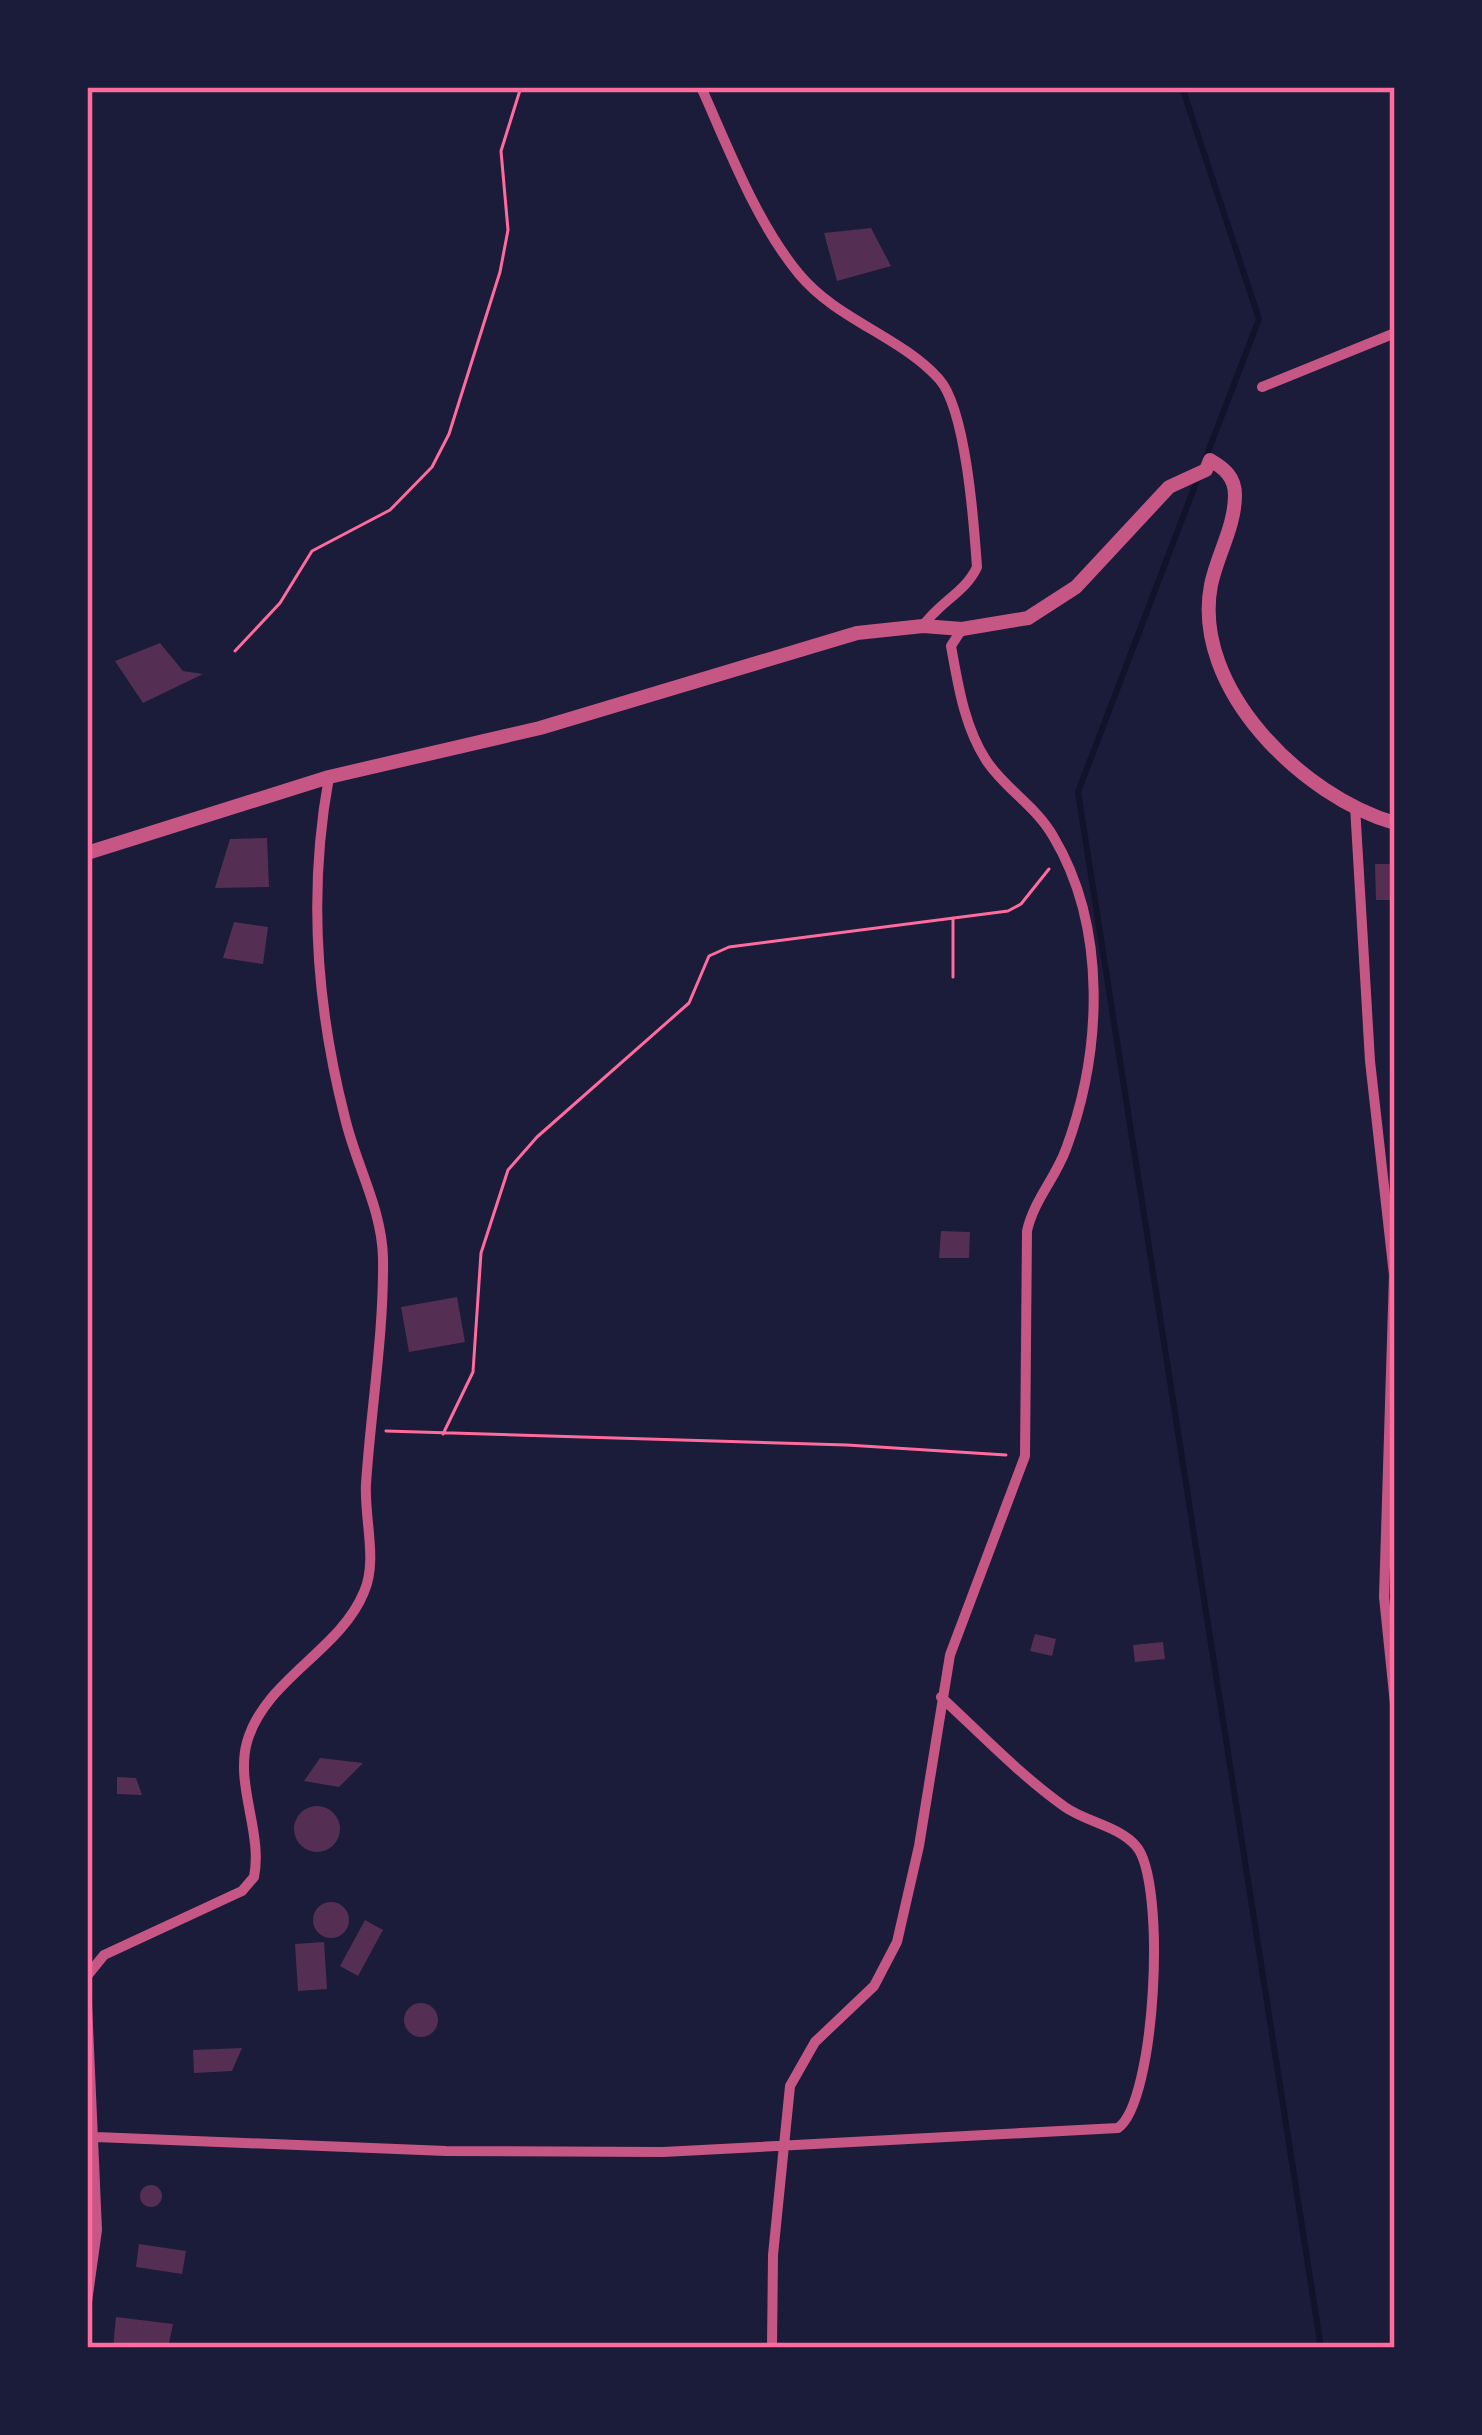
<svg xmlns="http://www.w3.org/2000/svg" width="1482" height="2435" viewBox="0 0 1482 2435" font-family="Overpass,sans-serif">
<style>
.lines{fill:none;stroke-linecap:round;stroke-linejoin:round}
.stream{stroke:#12122b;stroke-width:6}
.building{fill:#542f53}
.path{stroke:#ff6b9d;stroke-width:3}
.minor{stroke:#c65784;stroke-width:10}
.tertiary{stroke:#c65784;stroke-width:14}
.neatline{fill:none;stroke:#ff6b9d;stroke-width:4.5}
</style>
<rect width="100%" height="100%" fill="#1b1b3a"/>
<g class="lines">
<!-- stream -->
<path class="stream" d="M1182 87 1259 319 1206 457
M1199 475 1078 792 1321 2348"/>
</g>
<!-- building -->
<path class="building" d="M871 228 891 266 837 281 824 233Z
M160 643 183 671 203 674 143 703 115 661Z
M267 838 269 887 215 888 230 839Z
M1375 864H1395V900H1376Z
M234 922 268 927 263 964 223 958Z
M941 1231 970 1232 969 1258H939Z
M457 1297 465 1342 409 1352 401 1307Z
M1035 1634 1056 1639 1052 1656 1030 1651Z
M1163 1642 1165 1659 1135 1662 1133 1645Z
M320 1758 363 1763 339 1787 304 1781Z
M117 1777 136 1778 142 1795 117 1794Z
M294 1829a23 23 0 1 1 46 0a23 23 0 1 1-46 0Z
M313 1920a18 18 0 1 1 36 0a18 18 0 1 1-36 0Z
M365 1920 383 1930 358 1976 340 1966Z
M324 1942 327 1989 298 1991 295 1944Z
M404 2020a17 17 0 1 1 34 0a17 17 0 1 1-34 0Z
M242 2048 232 2071 194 2073 193 2050Z
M140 2196a11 11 0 1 1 22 0a11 11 0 1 1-22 0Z
M139 2244 186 2251 182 2274 136 2267Z
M116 2317 173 2324 168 2348H113Z"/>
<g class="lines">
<!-- path -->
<path class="path" d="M235 651 280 603 312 551 390 510 432 467 449 434 500 272 508 230 501 151 521 87
M953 977V918
M386 1431 847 1445 1006 1455
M443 1434 473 1372 481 1253 508 1170 537 1137 689 1003 709 956 729 947 1008 911 1021 904 1049 869"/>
<!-- minor -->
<path class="minor" d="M701 87C729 149 756 222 799 274 837 320 900 336 939 379 966 409 974 524 977 567 966 592 938 603 923 626
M1262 387 1395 333
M1355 806 1370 1061 1394 1275 1384 1597 1395 1704
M87 1976 104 1955 242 1891 254 1877C263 1833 235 1785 247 1742 265 1679 340 1651 364 1592 378 1561 364 1518 366 1484 371 1408 384 1334 383 1258 382 1209 356 1165 345 1118 316 1005 308 891 329 777
M87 2003 97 2230 87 2302
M96 2137 446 2151 663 2152 1118 2128C1156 2102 1167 1881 1136 1846 1119 1826 1086 1822 1065 1807 1020 1775 981 1734 941 1697
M772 2348 773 2255 790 2086 815 2042 874 1986 897 1942 919 1846 950 1655 1025 1456 1027 1231C1034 1200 1055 1179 1066 1149 1102 1052 1108 928 1053 836 1036 806 1004 788 986 760 964 726 958 684 951 646L962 629"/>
<!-- tertiary -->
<path class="tertiary" d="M87 853 329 777 540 728 857 633 923 626 962 629 1028 618 1076 587 1169 487 1206 470 1210 460C1224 468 1235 477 1235 495 1235 527 1217 555 1211 585 1191 688 1303 797 1395 823"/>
</g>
<!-- border -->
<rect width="1482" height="2435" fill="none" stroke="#1b1b3a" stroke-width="180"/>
<rect x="90" y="90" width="1302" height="2255" class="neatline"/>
</svg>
